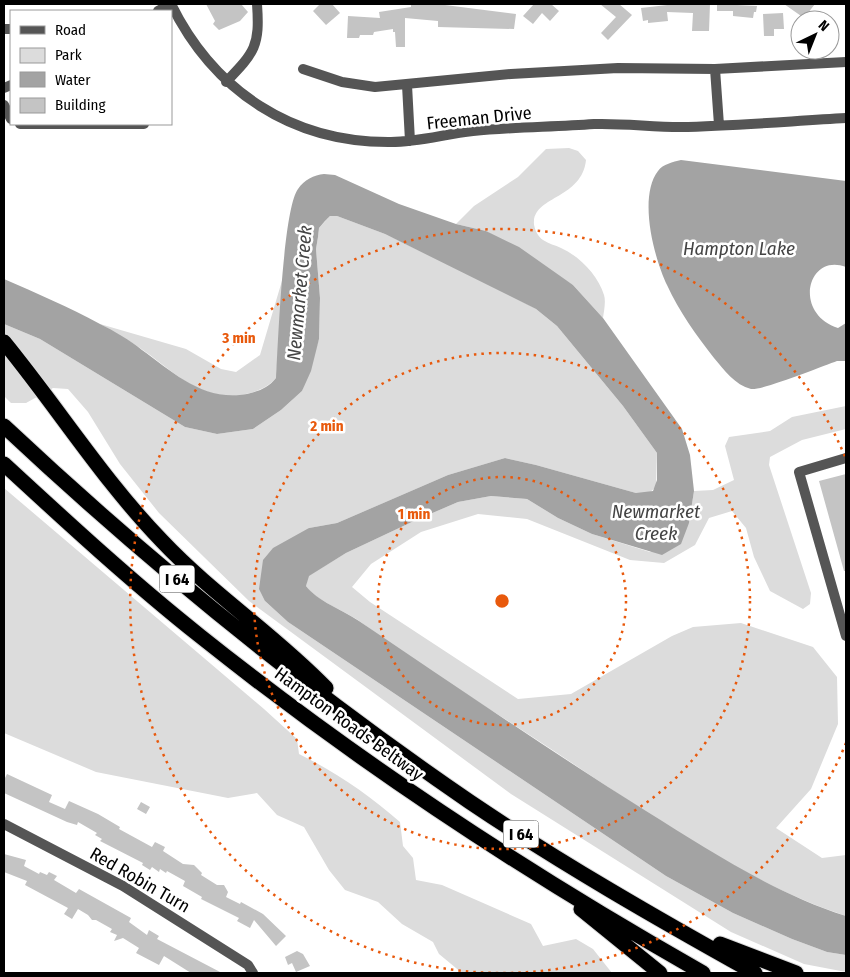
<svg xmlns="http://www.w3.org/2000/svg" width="850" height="977" viewBox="0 0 850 977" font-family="'Fira Sans Condensed',sans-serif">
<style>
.green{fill:#dcdcdc}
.water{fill:#a3a3a3}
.building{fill:#c4c4c4}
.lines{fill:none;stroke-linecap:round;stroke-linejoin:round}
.highway-casing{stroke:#dbdbdb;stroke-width:17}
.minor{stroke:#555;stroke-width:10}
.highway{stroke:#000;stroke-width:15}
.ring{fill:none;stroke:#e8590c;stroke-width:2.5;stroke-dasharray:2.5 5}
.labels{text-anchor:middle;stroke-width:5;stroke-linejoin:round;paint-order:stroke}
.shield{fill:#fff;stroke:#4c4c4c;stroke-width:1}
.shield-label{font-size:16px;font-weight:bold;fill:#000}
.street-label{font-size:18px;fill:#000;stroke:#fff}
.water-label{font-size:19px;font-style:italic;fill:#444;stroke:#fff}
.centre{fill:#e8590c;stroke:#fff;stroke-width:2.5}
.ring-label{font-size:15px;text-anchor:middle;font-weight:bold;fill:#e8590c;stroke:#fff;stroke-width:5;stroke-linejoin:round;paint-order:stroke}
</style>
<rect width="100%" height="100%" fill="#fff"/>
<!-- green -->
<path class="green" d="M569 148 578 151 586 160C582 198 536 196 534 221 533 227 538 237 543 240 549 244 555 245 561 248 579 256 598 275 604 295 606 301 604 311 603 318L573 285 486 231 456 224 474 206 518 177 546 149Z
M330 216H337L385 234 493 286 536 309 557 326 623 406 657 453 656 487 649 493H636L536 465 505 458 448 475 337 523 309 528 265 601 288 622 666 876 733 913 792 939 827 952 846 955V972L804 964 731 932 511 794 249 601 159 513 120 464 88 412 68 389 53 388 26 403H11L4 396V324L40 339 185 427 217 434 253 429 281 410 302 391 319 339 320 298 316 249 318 237 319 228Z
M284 274 276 378C267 388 258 391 246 394 200 403 174 371 140 348 127 339 113 332 100 324L186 349 221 369 236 372 260 355Z
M846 406V429L802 440 770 457 769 465 811 593 810 604 803 609 770 591 754 557 746 528 732 511 709 518 695 545 664 563 630 560 527 519 478 514 421 532 371 564 352 587 370 602 518 699 571 694 672 636 693 627 741 623 813 647 837 677 838 724 811 789 776 828 822 858 846 855V916C745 883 646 812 557 753 492 710 425 669 362 623 345 610 317 602 306 586L308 576 346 553 414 521 458 502 491 496 527 499 558 518 592 534 650 552 689 523 694 491 713 490 734 480 725 446 729 437 770 431 792 417Z
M4 488 264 709 297 739 299 754C336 772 369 795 400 822L403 846 413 858 416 880 442 885 531 924 543 946 576 939 593 949 612 973H462L439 954 433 942 402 924 378 902 345 890 329 870 304 827 277 815 257 793 228 798 96 772 4 733Z"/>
<!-- water -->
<path class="water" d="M681 160 846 181V267C808 252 792 313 838 328L846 323V361H837C823 366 761 391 751 389 735 385 724 370 714 358 696 335 679 311 667 285 654 258 638 197 658 171 663 164 673 162 681 160Z
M324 174 335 175 399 204 456 224 486 231 519 247 573 285 603 318 682 429 690 455 694 491 689 523 681 544 662 555 592 534 558 518 527 499 491 496 458 502 414 521 346 553 309 576 306 586C317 601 343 610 359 621 454 685 549 750 646 811 710 851 774 893 846 916V955L827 952 792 939 733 913 666 876 288 622 265 601 259 589 263 560 273 548 309 528 337 523 448 475 505 458 536 465 636 493 653 491 657 480V453L623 406 557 326 536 309 385 234 337 216H330L325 221 319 228 318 237 316 249 320 298 319 339 311 371 302 391 281 410 253 429 217 434 185 427 40 339 4 324V279C36 293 69 307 100 324 114 331 130 340 142 350 174 373 204 402 247 394 259 391 268 388 276 378 278 345 283 209 298 189 304 180 314 175 324 174Z"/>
<!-- building -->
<path class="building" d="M206 4H241L248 12 240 21 219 30 213 24 215 21Z
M320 4H332L340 13 326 25 313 11Z
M411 4 445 5 516 14 514 29 438 27V21L405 18V47H396L395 32H393V29L374 32 373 35H360L359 38H347L348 16 380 18 379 12 411 7Z
M534 4H551L559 11 550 21 542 13 533 24 523 16Z
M600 4H619L632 15 608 40 601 33 616 17Z
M676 4H710L709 31H692L693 13 667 12 668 21 648 23V20L643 21 641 8Z
M717 4 757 6 756 12H754L753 18 733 16V11H717Z
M784 4H815L804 18Z
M783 13 784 29H774V36H764L763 14Z
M846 474V571H844L819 481Z
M7 774 52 795 49 802 65 809 69 801 98 814 120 827 119 829 152 847 155 842 165 847 163 851 183 864 194 865 202 873 201 875 217 885H224L228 892 226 897 240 904 241 902 263 914 286 936 276 946 254 920 250 928 237 921 239 918 201 899 202 897 183 886 185 881 167 871 166 873 160 869 159 872 152 867 150 870 142 865 143 863 100 841 102 839 95 835 97 833 78 822 77 825 67 822 4 793V780Z
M141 802 150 807 146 814 137 809Z
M4 854 26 860 24 866 39 874 40 872 47 875 49 872 57 876 54 880 76 893 79 889 131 918 129 922 147 935 149 930 159 936 157 939 222 973H191L164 956 159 965 136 953 139 948 123 938 114 941 117 935 110 932 112 929 96 920H92L88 915 78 909 72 919 64 914 68 908 25 885 27 881 4 872Z
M297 951 303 954 310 966 296 972 292 963 288 965 285 957Z"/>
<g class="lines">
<!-- highway casing -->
<g class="highway-casing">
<path id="highway" d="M4 342C58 408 103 480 162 541 213 595 275 635 326 688
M4 426C150 563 305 689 470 802 562 864 658 919 755 973
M4 464C68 523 132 582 200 636 358 762 528 874 703 973
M581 909 660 973
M720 944 796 973"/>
</g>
<!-- minor -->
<path class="minor" d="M171 4C214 91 292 143 391 142 419 142 445 134 473 131 513 127 553 127 594 124 623 123 651 127 680 127 736 126 791 121 846 118
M158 11 171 4
M4 29H11
M303 69 342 82 375 87 511 74 618 68 715 69 846 62
M715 69 719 125
M226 82C255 52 260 46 257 4
M407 85 410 141
M4 88 11 85
M4 105 11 119
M20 124H144
M846 458 799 472 846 636
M4 824 123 886 248 965 253 973"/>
<!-- highway -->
<use href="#highway" class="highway"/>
</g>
<!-- distance rings -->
<g class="ring">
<circle cx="502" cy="601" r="124"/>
<circle cx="502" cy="601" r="248"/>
<path d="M846 743A372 372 0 1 1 846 459"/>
</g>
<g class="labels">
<!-- shield labels -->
<g class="shield">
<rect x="159.5" y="565.5" width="35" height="27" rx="4"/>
<rect x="503.5" y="820.5" width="35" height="27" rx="4"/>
</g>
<g class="shield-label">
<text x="177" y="585">I 64</text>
<text x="521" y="840">I 64</text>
</g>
<!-- street labels -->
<g class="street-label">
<text transform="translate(479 118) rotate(-6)" y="6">Freeman Drive</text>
<text transform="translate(349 724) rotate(36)" y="6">Hampton Roads Beltway</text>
<text transform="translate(140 880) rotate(30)" y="6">Red Robin Turn</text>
</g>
<!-- water labels -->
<g class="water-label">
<text x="739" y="255">Hampton Lake</text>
<text transform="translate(299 293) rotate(-85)" y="7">Newmarket Creek</text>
<text x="656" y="518">Newmarket<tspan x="656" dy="22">Creek</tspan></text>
</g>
</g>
<circle cx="502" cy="601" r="8" class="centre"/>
<g class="ring-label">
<text x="239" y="343">3 min</text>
<text x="327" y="431">2 min</text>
<text x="414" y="519">1 min</text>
</g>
<!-- border -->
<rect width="850" height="977" fill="none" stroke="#000000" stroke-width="10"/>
<!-- legend -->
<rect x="10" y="10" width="162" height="115" fill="#ffffff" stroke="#999999"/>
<rect x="20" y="26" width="25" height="8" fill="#555555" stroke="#999999"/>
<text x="55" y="35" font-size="15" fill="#000000">Road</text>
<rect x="20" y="48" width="25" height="15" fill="#dcdcdc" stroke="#999999"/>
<text x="55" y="60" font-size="15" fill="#000000">Park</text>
<rect x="20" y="72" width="25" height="15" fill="#a3a3a3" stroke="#999999"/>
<text x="55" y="85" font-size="15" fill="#000000">Water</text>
<rect x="20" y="98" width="25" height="15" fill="#c4c4c4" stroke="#999999"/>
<text x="55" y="110" font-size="15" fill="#000000">Building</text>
<!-- north arrow -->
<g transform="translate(815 35) rotate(43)"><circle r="24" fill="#ffffff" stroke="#999999"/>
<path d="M0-4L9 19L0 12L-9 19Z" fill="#000000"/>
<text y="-8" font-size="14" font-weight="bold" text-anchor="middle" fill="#000000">N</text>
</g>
</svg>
